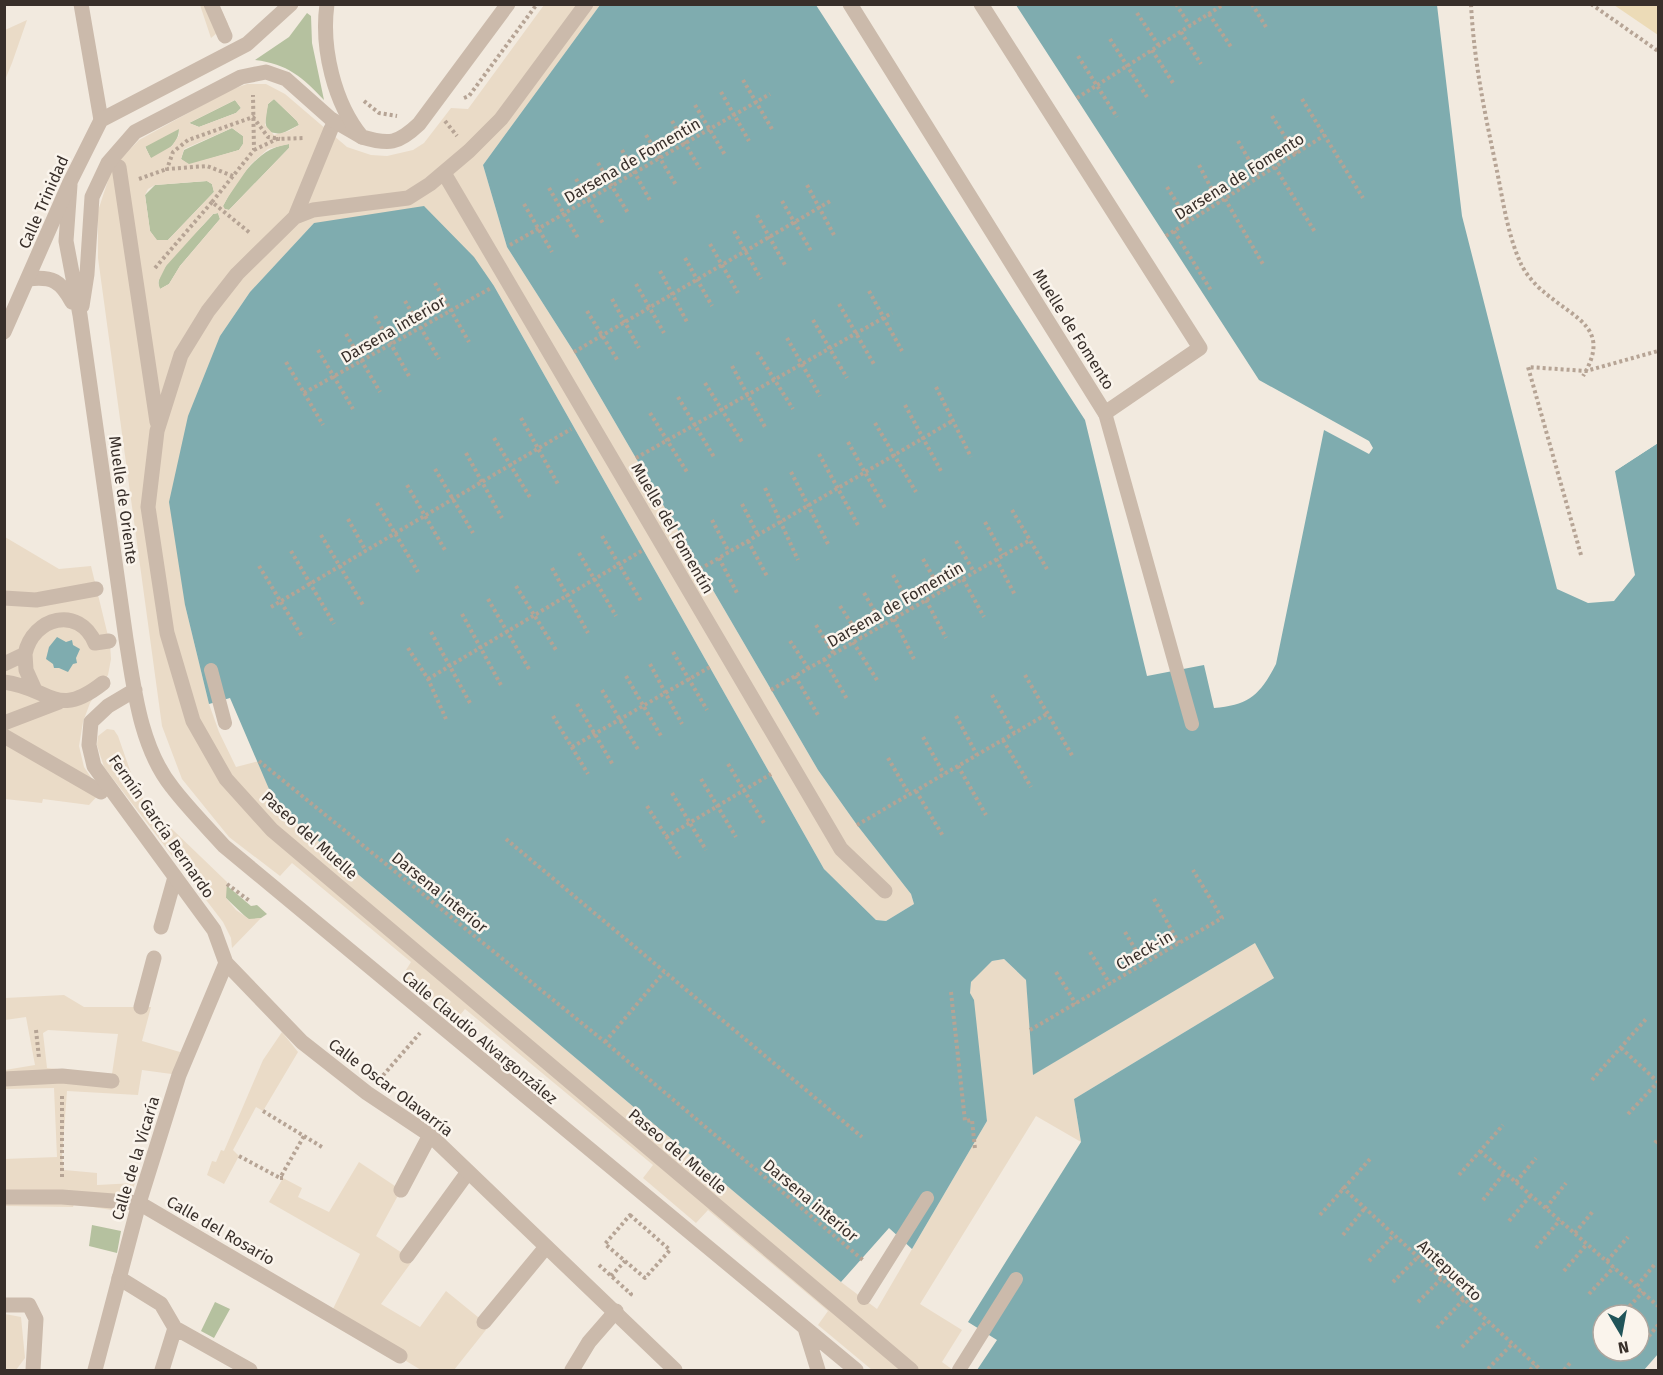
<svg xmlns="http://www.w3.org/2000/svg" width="1663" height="1375" viewBox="0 0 1663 1375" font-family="'Fira Sans',sans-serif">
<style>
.green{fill:#b5c19f}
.sand{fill:#ecdbb7}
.plaza{fill:#eadbc7;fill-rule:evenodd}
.water{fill:#7facaf;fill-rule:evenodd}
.pier{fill:#f2eadf}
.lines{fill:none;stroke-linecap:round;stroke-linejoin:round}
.path{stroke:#b6a495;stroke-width:4;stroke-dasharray:3 3;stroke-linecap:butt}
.service{stroke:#cbbaab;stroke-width:14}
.pedestrian{stroke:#cbbaab;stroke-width:15}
.minor{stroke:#cbbaab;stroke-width:15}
.tertiary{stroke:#cbbaab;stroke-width:15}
.labels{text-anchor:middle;stroke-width:5;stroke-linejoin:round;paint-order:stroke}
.street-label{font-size:16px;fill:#382f2a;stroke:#faf4ec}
</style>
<rect width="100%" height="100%" fill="#f2eadf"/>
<!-- green -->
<path class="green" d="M307 13 311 16 312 43 324 100C302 77 288 64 255 60L289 37Z
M274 99 297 121 299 125 281 134 269 132C263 123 266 114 268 104Z
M235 100 241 108 236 113 199 127 189 123Z
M179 128C179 146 164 152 151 159L145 146Z
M232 128 243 136V144L239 150 189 165 181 159 184 150Z
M289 144 291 145 289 148 229 210 224 209 223 206C237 180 258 147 289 144Z
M207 181 212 184 214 192 168 240 157 241 150 231 145 195 155 185Z
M218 213 220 219 180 266 169 284 160 289C149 271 202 229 213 214Z
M225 884 251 906 257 905 267 914 261 918 249 920 226 898Z
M92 1225 121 1231 117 1253 89 1246Z
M215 1302 230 1309 214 1338 201 1331Z"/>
<!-- sand -->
<path class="sand" d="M1614 5H1658V35Z"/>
<!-- plaza -->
<path class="plaza" d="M200 5H219L228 24 211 38Z
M544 5H600L483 165 507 247 574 352 818 770 857 825 911 894 914 904 886 921 876 920 824 869 494 286 314 223 250 292 220 336 185 605 209 704 219 732 236 767 259 761 269 789 283 811 841 1282 877 1309 987 1121 970 993 971 982 980 972 992 961 1004 959 1026 980 1034 1074 1255 942 1274 978 1074 1099 1081 1142 1036 1116 920 1304 962 1330 942 1362 953 1370H872L818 1325 828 1311 708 1210 696 1223 643 1178 653 1165 465 1009 455 1021 401 978 411 962 292 863 280 876 229 837 182 779 162 726 98 258V211L112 168 139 140 230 90 247 84H266L285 94 347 147 371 155 387 156 413 150 424 143 451 108 468 109ZM274 99 297 121 299 125 289 131 274 135 265 125 268 104ZM235 100 241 108 236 113 199 127 189 123ZM232 128 243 136V144L239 150 189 164 181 159 184 149ZM179 129V135L172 146 151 158 145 147ZM289 144V148L229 210 225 209 223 206 228 197 250 165 268 149ZM207 181 212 184 214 192 168 240H157L150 231 145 195 148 189 155 185ZM218 213 220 219 180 266 169 284 160 289 158 282 166 266 213 214Z
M27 20 12 63 5 80V30Z
M5 537 59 569 91 566 110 644 111 659 108 675 90 703 83 722 79 746 84 767 101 792 89 805 43 799 42 803 5 799Z
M107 729 114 730 118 736 132 776 146 804 227 882 226 898 236 910 249 919 261 918 232 948 231 938 223 922 104 767 97 745 98 736Z
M64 995 84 1007H151L142 1041 187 1054 179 1075 142 1070 138 1095 67 1091 62 1157 64 1170 97 1173V1185L135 1183 124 1212 74 1204 73 1207 5 1206 4 1159 57 1157 54 1088 5 1089V1070L35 1065 26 1017 5 1020V998ZM48 1030 118 1034 112 1074 47 1068 43 1033Z
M282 1032 298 1052 263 1111 256 1107 233 1150 239 1156 224 1184 207 1175 212 1161 216 1162 221 1150 224 1151 263 1060Z
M359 1162 401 1190 376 1236 413 1260 381 1304 420 1327 446 1291 489 1326 454 1370H421L330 1315 360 1254 269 1202 283 1178 302 1188 298 1197 329 1212Z
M5 1314 21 1317 25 1358 16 1370H5Z"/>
<!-- water -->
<path class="water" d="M600 5H816L1085 420 1147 676 1204 665 1214 708C1249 705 1260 695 1276 664L1324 430 1369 454 1373 448 1369 441 1259 380 1016 5H1437L1462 216 1557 589 1588 603 1614 601 1635 575 1615 471 1658 443V1354L1644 1370H977L997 1340 968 1322 1081 1142 1074 1099 1274 978 1255 943 1033 1075 1026 980 1004 959 992 961 971 982 970 993 974 1000 987 1121 912 1249 889 1228 841 1282 283 811 269 789 230 698 209 704 185 605 169 502 188 416 220 336 250 292 314 223 424 206 474 257 494 286 824 869 876 920 886 921 914 904 911 894 857 825 818 770 574 352 507 247 483 165ZM1603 1315H1639V1351H1603Z
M57 637 66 642 72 640 73 645 80 649 76 658 77 663 73 664 68 672 59 668H54L53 664 46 659 49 647Z"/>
<!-- pier -->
<path class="pier" d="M1658 440V443L1615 471 1614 468Z"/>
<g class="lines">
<!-- path -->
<path class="path" d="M1176 4 1190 26
M1252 4 1266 27
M1471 4C1474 63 1485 114 1497 171 1503 201 1508 236 1521 264 1525 273 1536 286 1544 292 1575 319 1612 328 1583 376
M1591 4 1658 51
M1137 13 1159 46
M1209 14 1231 47
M1181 32 1201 64
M1110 39 1147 97
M1152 50 1173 83
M1078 56 1117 117
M743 80 772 129
M721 92 749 141
M464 98 469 96 537 4
M1077 98 1224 4
M1302 99 1363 198
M364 101 379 113 397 116
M695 105 725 155
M1272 116 1296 154
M445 121 457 136
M672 121 700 169
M646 135 676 185
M1238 141 1259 177
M254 150 277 139 304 138
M622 150 651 202
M598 163 628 213
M1199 165 1219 203
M1275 167 1315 232
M233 176 207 166 167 169 173 152 188 140 253 117 268 137 280 139
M139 179 167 169
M576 179 604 225
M807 185 834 235
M1167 187 1189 222
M549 188 578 238
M1225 199 1264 266
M782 201 811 251
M212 202 254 150 253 95
M524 204 552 252
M757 215 785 265
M734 231 761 279
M1174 231 1212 292
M1166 236 1325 135
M710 244 738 293
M510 245 770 94
M685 258 712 306
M155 268 212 202 250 233
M660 271 687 322
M435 283 469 342
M636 284 664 333
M869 291 902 351
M612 299 639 348
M405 301 439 359
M839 304 875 366
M587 311 618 361
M375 316 409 376
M813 320 847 378
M346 334 380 392
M787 338 820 396
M318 350 353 409
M574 352 832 200
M757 352 793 409
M286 362 323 425
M732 366 765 427
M705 383 742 442
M936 387 971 457
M304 393 491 288
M678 397 714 457
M905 405 941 471
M650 413 687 472
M521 418 559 486
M875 423 916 492
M494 438 531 499
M848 442 885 508
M466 453 502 518
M819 454 859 527
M636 458 892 313
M435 469 473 533
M791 472 828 544
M407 485 445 550
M765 488 798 560
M377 503 418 572
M742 504 758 535
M1012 510 1047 569
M348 519 366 551
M712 520 729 552
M985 522 1003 555
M321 535 363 605
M602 536 641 601
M748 541 767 576
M956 541 974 572
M291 551 334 624
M579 553 616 616
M1581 555 1528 367 1586 371 1658 351
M719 558 737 593
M923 559 941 591
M996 559 1015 595
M259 566 303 638
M552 568 588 633
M700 569 954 420
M893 575 912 608
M963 579 984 617
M516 586 556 650
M864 593 883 625
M488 599 529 669
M926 600 946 638
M840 606 861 638
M271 607 571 429
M462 614 502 687
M894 619 914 659
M816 625 834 654
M431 632 470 703
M790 641 809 669
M853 642 877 680
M408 648 428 679 446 719
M673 652 707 710
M824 659 847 699
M650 664 682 724
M1025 675 1073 757
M626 676 661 736
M795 676 818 715
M428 679 643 550
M602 690 639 751
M771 690 1030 540
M992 695 1014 733
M577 704 613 765
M553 716 588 774
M956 716 977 755
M923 737 944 774
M1003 740 1031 787
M572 747 710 667
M888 758 909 794
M259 761 605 1042 864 1261
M728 764 764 823
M958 766 986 815
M701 779 736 837
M916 791 943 836
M672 793 706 850
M647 806 680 858
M857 825 1047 714
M666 837 771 774
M506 839 862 1137
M227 884 251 902
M1154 899 1179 943
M1125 932 1144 964
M1090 952 1110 984
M1056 972 1076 1004
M951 992 965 1121 972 1120 975 1149
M36 1030 39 1058
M1030 1030 1222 918 1193 870
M605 1042 664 972
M1621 1048 1658 1082
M379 1080 420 1033
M1592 1080 1646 1019
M62 1096V1178
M263 1111 322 1147
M1628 1114 1658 1082
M1655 1143 1658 1139
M1480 1151 1658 1306
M239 1156 280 1178
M1459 1175 1503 1125
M283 1178H280L304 1136
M1516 1182 1536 1158
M1342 1187 1541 1370
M1483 1200 1505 1172
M1546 1208 1566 1183
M630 1215 670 1250 645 1278 605 1244Z
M1320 1215 1370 1159
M1509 1221 1531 1195
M1575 1233 1594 1210
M1343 1235 1365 1208
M1536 1248 1560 1220
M1369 1261 1394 1235
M1607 1261 1628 1237
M599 1265 631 1294 629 1296
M1564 1271 1587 1244
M611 1276 625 1261
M1393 1282 1418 1257
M1637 1286 1655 1264
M1589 1294 1614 1267
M1418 1302 1441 1279
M1621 1315 1643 1292
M1437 1328 1464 1299
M1645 1341 1658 1325
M1462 1347 1487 1321
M1488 1369 1512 1344
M1530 1370 1535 1365
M1564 1370 1571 1362"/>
<!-- service -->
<path class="service" d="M1105 413 1192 724
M211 670 225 723
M864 1298 927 1198
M959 1370 1016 1279"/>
<!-- pedestrian -->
<path class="pedestrian" d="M211 4 225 36
M586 4 501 119 469 151 430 184 408 198 313 210 295 217 237 274 208 311 181 355 157 431 148 507 167 633 193 721 226 779 272 830 911 1370
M850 4 1105 413 1200 348 981 4
M119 167 157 422
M444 173 841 849 885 891
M295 217 331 129
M4 598 36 600 96 589
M25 654 26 670 35 690
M4 664 25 654C33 617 79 605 95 643L109 641
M4 682C51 688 56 720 103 683
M4 723 59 702
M4 736 101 792
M161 927 175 877
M141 1007 154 958
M4 1079 62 1076 112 1081
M401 1190 430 1135
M4 1197H62L139 1203 400 1356
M407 1256 468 1172
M119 1278 161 1304 175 1328 250 1370
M484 1322 546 1247
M162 1370 175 1328
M572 1370 589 1342 616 1311"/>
<!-- minor -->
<path class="minor" d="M81 4 101 120
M70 185 66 241 80 315 126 639C134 688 140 747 172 787 188 808 207 827 224 846L856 1370
M28 279C52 276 61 281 72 302
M82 306 87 274 92 197 108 163 135 132 241 77 266 72 286 79 331 119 362 137
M135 690 108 706 91 722 89 745 94 766 214 930 226 963 302 1042 367 1093 430 1135 675 1370
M4 1305H29L36 1319 33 1370
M805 1328 818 1370
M95 1370 139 1203 179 1075 226 963"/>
<!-- tertiary -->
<path class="tertiary" d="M327 4C321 48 334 103 362 137 389 145 398 144 419 124L508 4
M4 332 70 182 101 120 247 44 291 4"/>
</g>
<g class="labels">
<!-- street labels -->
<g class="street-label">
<text transform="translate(632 160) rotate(-30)" y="6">Darsena de Fomentin</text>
<text transform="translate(1239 176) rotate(-32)" y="6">Darsena de Fomento</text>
<text transform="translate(43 202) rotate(-66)" y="6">Calle Trinidad</text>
<text transform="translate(393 329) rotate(-30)" y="6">Darsena interior</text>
<text transform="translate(1074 329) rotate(58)" y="6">Muelle de Fomento</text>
<text transform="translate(124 500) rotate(82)" y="6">Muelle de Oriente</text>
<text transform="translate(673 528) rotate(60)" y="6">Muelle del Fomentín</text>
<text transform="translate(895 604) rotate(-30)" y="6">Darsena de Fomentin</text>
<text transform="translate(162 826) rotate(55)" y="6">Fermín García Bernardo</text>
<text transform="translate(310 835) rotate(42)" y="6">Paseo del Muelle</text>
<text transform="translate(440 892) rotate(39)" y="6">Darsena interior</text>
<text transform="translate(1144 950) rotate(-30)" y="6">Check-in</text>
<text transform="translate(480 1037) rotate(40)" y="6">Calle Claudio Alvargonzález</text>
<text transform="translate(391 1087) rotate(37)" y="6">Calle Oscar Olavarría</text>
<text transform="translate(678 1151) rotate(40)" y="6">Paseo del Muelle</text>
<text transform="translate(135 1158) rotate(-73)" y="6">Calle de la Vicaría</text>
<text transform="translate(811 1200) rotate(40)" y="6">Darsena interior</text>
<text transform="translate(221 1230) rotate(30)" y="6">Calle del Rosario</text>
<text transform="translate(1450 1270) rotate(43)" y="6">Antepuerto</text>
</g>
</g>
<!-- border -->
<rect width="1663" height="1375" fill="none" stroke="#382f2a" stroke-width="12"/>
<!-- north arrow -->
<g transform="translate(1621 1333) rotate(170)"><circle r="28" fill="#faf4ec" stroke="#aca59e" stroke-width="1.5"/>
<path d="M0-4.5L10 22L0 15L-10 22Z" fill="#205459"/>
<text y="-9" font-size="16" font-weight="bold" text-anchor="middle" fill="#382f2a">N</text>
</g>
</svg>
